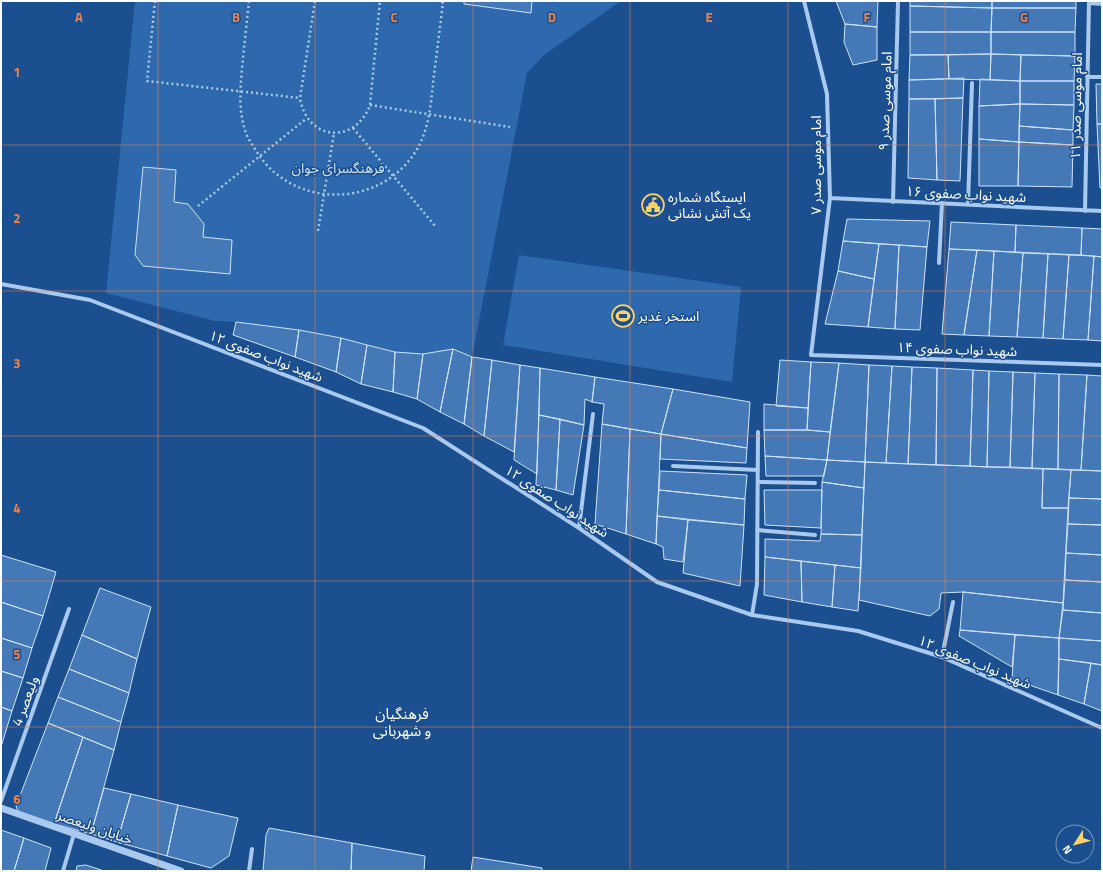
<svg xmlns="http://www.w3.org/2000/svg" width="1103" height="872" viewBox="0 0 1103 872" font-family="'Titillium Web','Noto Sans Arabic',sans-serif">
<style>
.green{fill:#2e69ad}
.building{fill:#4478b7;stroke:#cfe3fa}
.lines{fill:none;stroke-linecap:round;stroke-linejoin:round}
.path{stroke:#a9c9ee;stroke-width:2.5;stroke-dasharray:2 3;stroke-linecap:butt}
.minor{stroke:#a9c9ee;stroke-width:4}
.tertiary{stroke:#a9c9ee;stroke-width:7}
.grid{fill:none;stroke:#ee8249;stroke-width:1;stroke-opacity:0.55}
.labels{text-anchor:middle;stroke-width:3;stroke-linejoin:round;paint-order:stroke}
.street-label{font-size:14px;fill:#fff;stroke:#1b4f8f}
.park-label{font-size:14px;fill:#cfe3fa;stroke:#1b4f8f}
.poi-label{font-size:14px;fill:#fff;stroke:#1b4f8f;text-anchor:start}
.neighbourhood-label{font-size:15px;fill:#fff;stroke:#1b4f8f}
.grid-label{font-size:13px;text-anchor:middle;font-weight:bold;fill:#ee8249;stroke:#1b4f8f;stroke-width:3;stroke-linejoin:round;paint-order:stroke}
</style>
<rect width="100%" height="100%" fill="#1b4f8f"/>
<!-- green -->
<path class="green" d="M135 1H621L544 55 527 73 472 357 453 350 423 354 395 352 341 338 299 330 236 322 215 321 106 293Z
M519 255 741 287 732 382 503 345Z"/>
<!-- building -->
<path class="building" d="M464 1H532L531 13 464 4Z
M836 1H878L877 27 845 24Z
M910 1H992V8L910 6Z
M992 1H1076V8H992Z
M910 6 992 8 991 32H910Z
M992 8H1076L1075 32H991Z
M845 24 877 27V60L853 65 844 42Z
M910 32H991V54L910 55Z
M991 32H1075V56L991 54Z
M991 54 990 80 949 79 948 55Z
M991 54 1021 55 1020 81 990 80Z
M910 55H948L949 79 909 80Z
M1021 55 1075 56 1074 81H1020Z
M964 78 963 98 909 99V80Z
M980 79 1020 81V104L979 106Z
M1020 81H1074V105L1020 104Z
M1096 84H1102V124H1097Z
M963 98 960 181 937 180 935 99Z
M909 99H935L937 180 908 178Z
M1020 104 1019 142 979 139V106Z
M1020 104 1074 105 1073 130 1019 126Z
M1097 124H1102V188H1100Z
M1019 126 1073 130V145L1019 142Z
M979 139 1019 142 1018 186H979Z
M1019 142 1073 145 1072 187 1018 186Z
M143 167 176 170 174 202 188 204 204 224 203 237 232 240 230 274 143 266 135 255Z
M847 219 930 221 927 247 843 241Z
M951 222 1016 225 1015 252 949 249Z
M1016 225 1082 228 1081 255 1015 252Z
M1082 228 1102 229V257L1081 255Z
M843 241 879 244 874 279 838 271Z
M879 244 899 245 895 329 868 327Z
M899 245 927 247 920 330 895 329Z
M949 249 977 250 964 335 942 334Z
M977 250 994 251 989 336 964 335Z
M994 251 1023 253 1017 337 989 336Z
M1023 253 1048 254 1043 338 1017 337Z
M1048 254 1069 255 1063 339 1043 338Z
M1069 255 1094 256 1088 340 1063 339Z
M1094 256 1102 257V341L1088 340Z
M838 271 874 279 868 327 825 324Z
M236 322 299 330 295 357 233 335Z
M299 330 341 338 336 372 295 357Z
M341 338 367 345 361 384 336 372Z
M367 345 395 352 393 392 361 384Z
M453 349 440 412 417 399 423 354Z
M453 349 472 357 464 424 440 412Z
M395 352 423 354 417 399 393 392Z
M472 357 492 360 484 436 464 424Z
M492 360 520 365 514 452 484 436Z
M780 360 811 362 808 408 776 406Z
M811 362 839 363 830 432 807 430Z
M839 363 869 365 865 462 827 460Z
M520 365 540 368 537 474 514 460Z
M869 365 892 366 886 463 865 462Z
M892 366 912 367 908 464 886 463Z
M912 367 937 368 936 465 908 464Z
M540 368 595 377 592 402 585 399 584 425 539 415Z
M937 368 973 370 970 466 936 465Z
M973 370 989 371 987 467 970 466Z
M989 371 1013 372 1010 467H987Z
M1013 372 1035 373 1032 468 1010 467Z
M1035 373 1059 374 1058 469 1032 468Z
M1059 374 1087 375 1081 470 1058 469Z
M1087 375 1102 376V471L1081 470Z
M595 377 673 389 661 434 602 424 604 404 592 402Z
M673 389 750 402 747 448 661 434Z
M764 404 808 408 807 430H764Z
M539 415 560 419 556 490 536 485Z
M560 419 584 425 573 495 556 490Z
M602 424 630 429 626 534 595 524Z
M630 429 661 434 656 544 626 534Z
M764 430H807L830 432 827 460 765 456Z
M661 434 747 448 746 463 660 459Z
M765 456 827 460 824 476H766Z
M827 460 865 462 864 488 822 482Z
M865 462 1043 469 1042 508H1068L1063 603 963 592 941 593 939 609 930 616 859 600Z
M1043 469 1071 470 1068 508H1042Z
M1071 470 1102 471V499L1069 498Z
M660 471 747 475 745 499 659 490Z
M822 482 864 488 862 535 821 534Z
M659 490 745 499 744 525 657 516Z
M764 490H822L821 528 765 525Z
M1069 498 1102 499V525L1068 524Z
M657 516 688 520 683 562 664 559 663 547 656 544Z
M688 520 744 525 740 586 683 573Z
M1068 524 1102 525V555L1066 553Z
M821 534 862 535 861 568 765 557V539L820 541Z
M1066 553 1102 555V582L1065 580Z
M1 555 56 572 43 616 1 602Z
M765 557 801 561 802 602 764 595Z
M801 561 835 565 832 607 802 602Z
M835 565 861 568 858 611 832 607Z
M1065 580 1102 582V613L1063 610Z
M100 588 151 607 137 659 82 635Z
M963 592 1063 603 1059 638 960 630Z
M1 602 43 616 32 648 1 638Z
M1063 610 1102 613V641L1059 638Z
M960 630 1015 635 1012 667 959 636Z
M82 635 137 659 129 693 69 669Z
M1015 635 1059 638 1058 695 1012 679Z
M1 638 32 648 23 678 1 671Z
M1059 638 1102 641V665L1059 659Z
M1059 659 1091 663 1084 704 1058 695Z
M1091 663 1102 665V711L1084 704Z
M69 669 129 693 121 722 58 697Z
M1 671 23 678 12 711 1 707Z
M58 697 121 722 114 750 48 723Z
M1 707 12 711 1 747Z
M48 723 83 737 54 824 19 814 16 806Z
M83 737 114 750 91 834 54 824Z
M104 788 131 794 117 842 91 834Z
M131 794 178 805 167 856 117 842Z
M178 805 238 818 229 856 211 868 167 856Z
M269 828 352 843 351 871H263L266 835Z
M1 830 24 838 14 871H1Z
M24 838 51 848 45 871H14Z
M352 843 425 856 424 871H351Z
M473 857 542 868V871H471Z
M86 865 104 871H76L77 866Z"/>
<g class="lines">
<!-- path -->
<path class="path" d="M155 1 147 81 300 98
M249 1C247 20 245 39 243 58 241 83 237 108 246 133 248 139 252 144 255 149 290 209 379 210 416 151 430 128 431 101 434 75 437 51 440 27 443 3L441 1
M315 1 300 98C307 141 355 145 370 105L380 1
M370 105 510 127
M353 128 436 227
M198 206 307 118
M318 231 334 133"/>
<!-- minor -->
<path class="minor" d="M804 1 827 94 830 198 811 355 1102 365
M1089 3 1102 4
M1087 77H1102
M830 198 1102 211
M893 202 898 1
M968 205 972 83
M1085 211 1089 1
M939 263 942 203
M1 284 90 300 423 428 579 528 657 582 752 615 858 631 942 657 1102 728
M673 466 758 470
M758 482 815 483
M579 528 593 414
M757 530 815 535
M752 615 757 584 758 432
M942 657 953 602
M1 801 69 609
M63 871 74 834
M249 871 252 849"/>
<!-- tertiary -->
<path class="tertiary" d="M1 808 181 871"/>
</g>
<!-- grid -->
<path class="grid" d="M158 1V871M315 1V871M473 1V871M630 1V871M788 1V871M945 1V871M1 145H1102M1 291H1102M1 436H1102M1 581H1102M1 727H1102"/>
<!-- icons -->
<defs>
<g id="civic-ring" transform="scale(1.15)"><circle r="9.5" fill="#1b4f8f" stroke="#ffd166" stroke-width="1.5"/><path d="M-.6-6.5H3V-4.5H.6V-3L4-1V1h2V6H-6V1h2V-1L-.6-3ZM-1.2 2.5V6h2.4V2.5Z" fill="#ffd166"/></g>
<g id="stadium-ring" transform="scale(1.15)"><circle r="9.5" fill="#1b4f8f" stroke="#ffd166" stroke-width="1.5"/><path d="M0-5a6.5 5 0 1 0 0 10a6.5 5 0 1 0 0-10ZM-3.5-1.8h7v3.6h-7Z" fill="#ffd166"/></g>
</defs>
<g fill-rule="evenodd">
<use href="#civic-ring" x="653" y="205"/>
<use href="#stadium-ring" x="623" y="316"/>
</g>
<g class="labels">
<!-- street labels -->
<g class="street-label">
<text transform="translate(885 101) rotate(-88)" y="5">امام موسی صدر ۹</text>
<text transform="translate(1076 106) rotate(-89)" y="5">امام موسی صدر ۱۱</text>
<text transform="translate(816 165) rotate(-90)" y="5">امام موسی صدر ۷</text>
<text transform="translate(966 194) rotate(3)" y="5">شهید نواب صفوی ۱۶</text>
<text transform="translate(957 349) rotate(2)" y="5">شهید نواب صفوی ۱۴</text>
<text transform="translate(266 356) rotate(21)" y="5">شهید نواب صفوی ۱۲</text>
<text transform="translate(557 501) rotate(33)" y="5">شهید نواب صفوی ۱۲</text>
<text transform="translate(975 662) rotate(22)" y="5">شهید نواب صفوی ۱۲</text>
<text transform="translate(25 701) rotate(-70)" y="5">ولیعصر 4</text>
<text transform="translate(95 827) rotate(19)" y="5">خیابان ولیعصر</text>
</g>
<!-- park labels -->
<g class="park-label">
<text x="338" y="173">فرهنگسرای جوان</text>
</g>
<!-- poi labels -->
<g class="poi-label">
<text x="668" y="202">ایستگاه شماره<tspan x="668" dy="16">یک آتش نشانی</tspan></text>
<text x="638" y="321">استخر غدیر</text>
</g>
<!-- neighbourhood labels -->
<g class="neighbourhood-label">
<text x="402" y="719">فرهنگیان<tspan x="402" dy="17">و شهربانی</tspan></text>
</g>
</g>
<g class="grid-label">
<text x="79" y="22">A</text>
<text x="236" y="22">B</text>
<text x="394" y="22">C</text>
<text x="552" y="22">D</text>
<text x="709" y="22">E</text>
<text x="867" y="22">F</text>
<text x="1024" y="22">G</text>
<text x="17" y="77">1</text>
<text x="17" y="223">2</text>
<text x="17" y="368">3</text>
<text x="17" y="513">4</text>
<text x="17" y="659">5</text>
<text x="17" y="804">6</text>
</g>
<!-- border -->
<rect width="1103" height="872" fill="none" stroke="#ffffff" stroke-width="4"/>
<!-- north arrow -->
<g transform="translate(1075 844) rotate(234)"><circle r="19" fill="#1b4f8f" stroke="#7695bc"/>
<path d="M0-3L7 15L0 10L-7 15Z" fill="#ffd166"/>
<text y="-6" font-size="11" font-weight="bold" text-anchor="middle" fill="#ffffff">N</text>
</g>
</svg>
